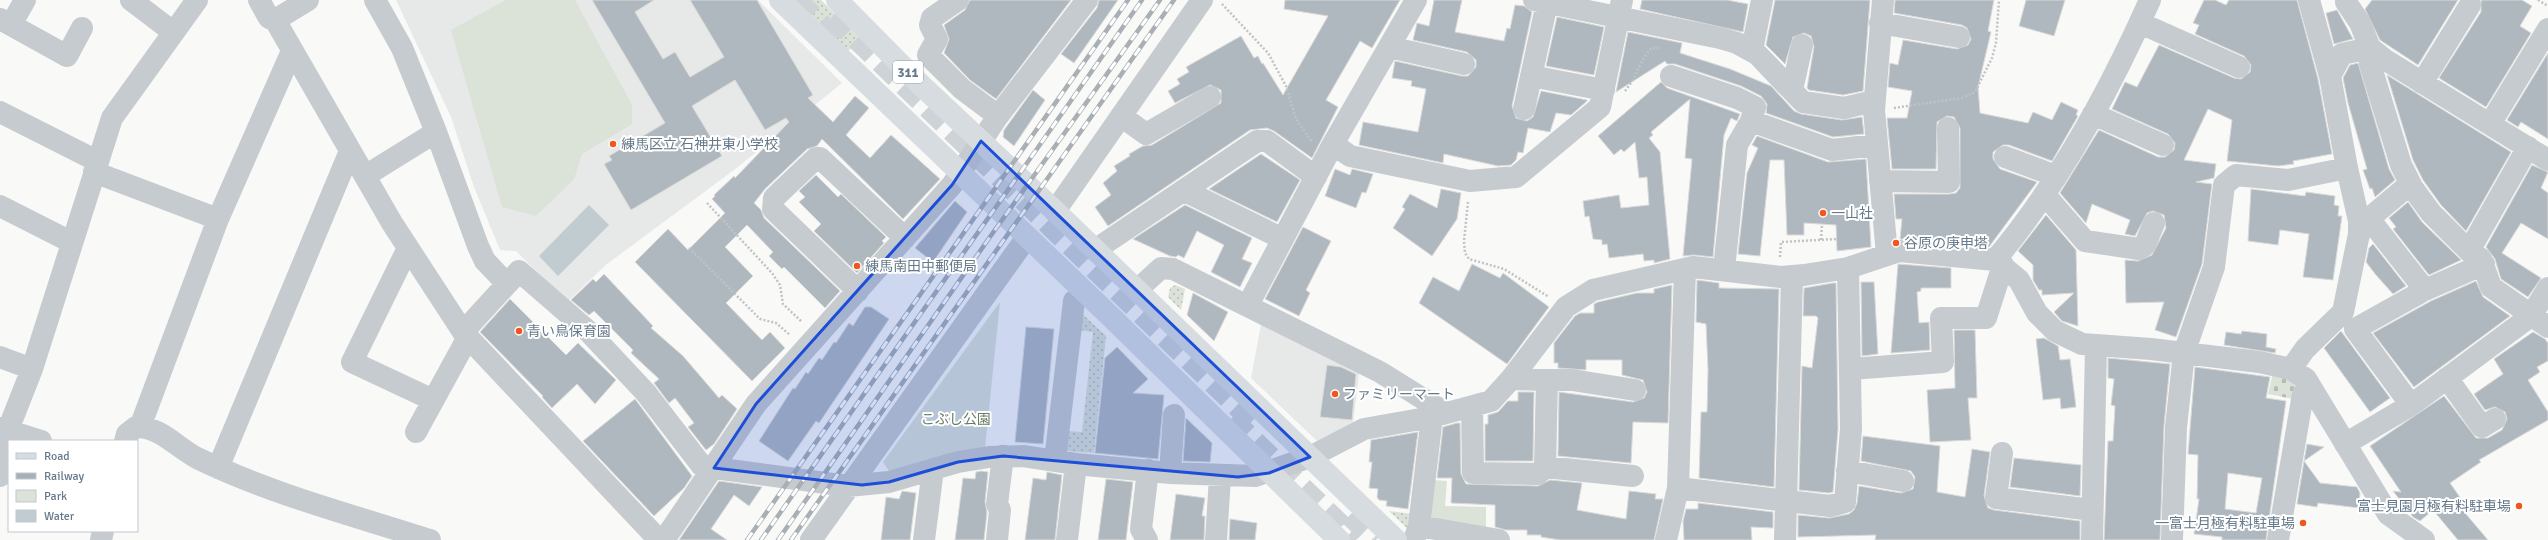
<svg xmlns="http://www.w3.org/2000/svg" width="2548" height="540" viewBox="0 0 2548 540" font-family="Signika,'Noto Sans JP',sans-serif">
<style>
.built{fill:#e7e8e8}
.grass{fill:url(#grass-dots)}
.cemetery{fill:url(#cemetery-stones)}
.park{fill:#dbe2d7}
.water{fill:#c1ccd1}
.building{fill:#afb8bf;stroke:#dbdbd9;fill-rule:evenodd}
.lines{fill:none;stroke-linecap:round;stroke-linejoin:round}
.major-tunnel{stroke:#cdd3d7;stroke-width:22;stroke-dasharray:22 11;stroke-linecap:butt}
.path{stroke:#c0c3c5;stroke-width:2.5;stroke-dasharray:2 2;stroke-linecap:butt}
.minor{stroke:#c6cbcf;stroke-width:22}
.major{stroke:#d6dce0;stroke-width:22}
.rail-casing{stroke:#a8afb5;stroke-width:4.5}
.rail{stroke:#fff;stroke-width:3;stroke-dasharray:9;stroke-linecap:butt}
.marked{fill:#1d4ed8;fill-opacity:0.2;stroke:#1d4ed8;stroke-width:3;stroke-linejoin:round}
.poi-dot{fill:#f3561d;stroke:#fff;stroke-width:1.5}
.labels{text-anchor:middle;stroke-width:4;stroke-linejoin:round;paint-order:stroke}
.shield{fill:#fff;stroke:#93a1ae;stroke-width:1}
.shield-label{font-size:13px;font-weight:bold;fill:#65798b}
.poi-label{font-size:14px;fill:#65798b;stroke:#fff;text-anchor:start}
.park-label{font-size:14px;fill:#667b61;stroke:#fff}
</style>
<defs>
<pattern id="grass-dots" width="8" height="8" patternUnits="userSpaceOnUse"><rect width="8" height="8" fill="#dbe2d7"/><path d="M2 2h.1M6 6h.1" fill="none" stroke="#b5bcb4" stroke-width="1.8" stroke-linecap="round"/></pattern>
<pattern id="cemetery-stones" width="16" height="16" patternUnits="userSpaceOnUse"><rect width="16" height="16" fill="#dbe2d7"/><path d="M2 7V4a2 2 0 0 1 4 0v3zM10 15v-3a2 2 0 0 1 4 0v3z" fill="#b5bcb4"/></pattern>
</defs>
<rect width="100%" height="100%" fill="#f9f9f7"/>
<!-- built -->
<path class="built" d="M396 0H758L842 83 734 170 607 264 567 302 516 251 500 250 474 187 451 117Z
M1262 319 1360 367 1353 423 1317 441 1251 378Z"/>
<!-- grass -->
<path class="grass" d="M794 0H821L860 39 847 52Z
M1175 285 1185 289 1181 310 1168 297 1170 288Z
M1080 312 1106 336 1094 453 1065 451 1068 431 1082 432 1093 332 1079 330Z
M1389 511 1413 514 1411 532Z"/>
<!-- cemetery -->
<path class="cemetery" d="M2274 369 2299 380 2293 399 2268 394Z"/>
<!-- park -->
<path class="park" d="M506 0H575L632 105V124L582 154 574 179 536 216 502 207 451 30Z
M1000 302 985 448 889 471 883 462Z
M1432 480 1447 481 1445 506 1486 507V529L1434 521 1428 514Z"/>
<!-- water -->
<path class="water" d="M589 205 609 225 558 276 539 256Z"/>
<!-- building -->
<path class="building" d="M592 0H654L635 12 663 59 675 52 690 77 724 57 690 0H757L813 95 808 98 833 122 855 96 869 108 846 135 870 158 891 135 940 179 903 219 822 139 817 146 807 149 765 189 754 203 761 210 764 218 840 291 825 308 784 267 782 269 769 256 773 252 747 225 725 247 753 276 726 303 762 340 770 332 785 348 752 381 635 262 668 229 688 250 725 213 712 199 715 196 714 195 734 176 735 178 789 122 786 118 765 130 735 80 692 106 722 156 631 210 604 164 612 160 609 156 665 123Z
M970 0H1071L996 99 970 80 944 53 949 39 944 25 965 10Z
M1099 0H1118L1074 63 1061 54 1097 8Z
M1285 0H1400L1372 48 1360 41 1326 100 1338 107 1312 158 1274 131 1267 128 1250 130 1108 226 1095 207 1111 195 1103 183 1117 171 1114 166 1130 156 1129 154 1143 146 1152 145 1221 103V90L1210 85 1175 103 1168 91 1180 84 1177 79 1189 72 1186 67 1241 36 1254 58 1258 56 1262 64 1263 63 1283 95 1328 16 1284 9Z
M1434 0H1462L1455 32 1504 41 1507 28 1510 29 1515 5 1524 6 1532 12 1512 106 1516 118 1527 121 1533 117 1541 91 1587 100V101L1571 115 1556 113 1550 132 1528 128 1523 153 1518 152 1516 160 1511 165 1498 166 1444 154 1443 163 1359 145 1363 122 1418 132 1426 89 1411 86 1412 81 1392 78 1395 61 1462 76H1468L1476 67V60L1467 52 1413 40 1417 23 1429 26Z
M1642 0H1727L1748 4 1743 32 1640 9Z
M1775 0H1870L1863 91 1843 95 1809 90 1807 88 1814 47 1811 36 1804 33 1793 37 1785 64 1766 45Z
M1895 0H1994L1988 31 1991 32 1978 87 1980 113 2028 123 2033 112 2052 120 2061 102 2078 110 2076 115 2078 116 2052 161 2009 145H2003L1993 152V159L2000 169 2037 182 1989 247 1900 239 1902 219H1896L1894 194H1949L1956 193 1960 188V128L1954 117 1947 116 1937 122 1936 169H1892L1887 118H1907L1912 91 1888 87 1890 63 1898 65 1903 40 1957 49 1968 45 1971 39 1967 28 1962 25 1894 13Z
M2026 0H2065L2054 36 2019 26Z
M2204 0H2215L2226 5 2229 0H2297L2318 79 2332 154 2293 161 2294 164 2278 166 2227 161 2232 120 2208 109 2184 160 2216 164 2214 178 2196 182 2212 184 2202 264 2176 337 2155 330 2164 302 2126 303 2125 260 2138 261 2152 255 2166 228 2164 215 2153 211 2147 213 2135 236 2125 234 2130 220 2092 204 2086 223 2060 193 2099 130 2158 157H2165L2174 150 2175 143 2168 134 2112 109 2125 82 2137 87 2159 45 2234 78 2241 79 2250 72 2251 65 2244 56 2195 34 2199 25 2193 23Z
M2372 0H2458L2418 65 2380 40 2365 9Z
M2481 0H2522L2532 6 2520 26 2531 33 2486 107 2439 78 2481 12Z
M2337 10 2353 39 2334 44 2326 13Z
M1557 17 1604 27 1594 75 1546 66Z
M1628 32 1682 43 1680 53 1730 69 1771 86 1794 111 1801 114 1842 120 1862 117 1864 134 1833 137 1766 113 1767 104 1761 96 1741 86 1675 64H1667L1665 61 1616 92Z
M2548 53V139L2521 122 2518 127 2507 120Z
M2358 63 2389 169 2395 180 2375 197 2372 188 2370 189 2363 170 2367 169 2348 103 2343 78 2350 65Z
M2387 75 2511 152 2466 231 2441 205 2423 180 2413 160Z
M1661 82 1667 88 1740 114 1737 121 1731 118 1724 135 1713 257 1694 255 1683 256 1692 159 1685 158 1690 99 1651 132 1653 135 1649 138 1660 152 1670 259 1654 263V260L1644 261 1643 254 1609 258 1607 244 1602 245V240L1593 239 1589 216 1585 217 1583 201 1619 195 1621 208 1649 205 1647 177 1639 178 1635 142 1624 152 1621 149 1614 155 1598 136Z
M1033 90 1045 100 1014 146 1003 137 1004 130Z
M1757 136 1828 162 1866 159 1871 247 1837 251 1836 225 1804 223V235H1787L1784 160H1770L1760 256 1738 254 1747 173 1758 148 1752 145Z
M1261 154 1300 180 1277 222 1209 189Z
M2532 165 2548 172 2541 188 2548 193V239L2521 223 2502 253 2541 278 2528 297 2501 279 2495 259 2486 247Z
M1335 169 1350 175 1352 169 1373 174 1366 193 1362 192 1356 208 1325 196Z
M816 175 838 197 841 194 886 237 882 241 884 243 857 273 814 231 821 224 799 202 805 197 799 191Z
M1441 189 1461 193 1457 219 1432 256 1393 228 1405 209 1402 207 1410 194 1437 208Z
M2251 189 2305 196 2306 192 2335 196 2334 205 2339 206 2338 216H2342L2333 280 2303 277 2309 234 2280 230 2278 245 2248 241Z
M955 201 967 212 933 262 915 248Z
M2408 202 2422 222 2461 260 2429 275 2393 229 2396 227 2389 218Z
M1185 205 1252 238 1242 259 1252 263 1240 287 1211 272 1224 245 1197 231 1184 258 1178 255 1176 257 1170 256 1133 239Z
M2046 215 2076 250 2078 326 2062 321 2054 312 2074 293 2042 295V290H2039L2033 280V265L2018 251Z
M1303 227 1331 241 1306 290 1310 293 1299 316 1265 299Z
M2373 244 2406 286 2393 294 2376 275 2366 262 2369 248Z
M1472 264 1500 278 1503 273 1549 307 1507 364 1419 303 1433 277 1459 291Z
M1898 264 1951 268V288H1921V291L1917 292 1919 323 1929 322 1930 350 1891 353Z
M604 274 653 326 651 328 683 356 719 398 722 395 737 409 714 444 706 450 688 427 694 423 675 398 669 403 654 383 659 379 631 353 633 350 594 311 589 315 571 300 593 279 596 282Z
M1697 280 1719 283V288L1779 289 1774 487 1699 478 1701 412H1707L1708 370 1706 324 1696 322Z
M2476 281 2483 297 2510 316 2414 387 2373 333 2431 301Z
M1861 282H1874L1878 354 1862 356Z
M1833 283H1836L1838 429 1833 492 1829 493 1799 490 1802 366 1812 368 1818 318 1816 316H1803L1804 288Z
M1672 285 1668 423 1633 422 1631 463 1558 456 1559 392 1633 402 1644 398 1647 392 1643 380 1622 375V360H1586V370L1558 368V363H1554V343L1575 316 1580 313H1594V304L1598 302 1637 293H1654V289Z
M1193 293 1228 312 1214 341 1187 315Z
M510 299 566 355 578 343 616 380 595 404 577 384 552 408 542 397 543 396 480 332Z
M865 307H871L889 319 819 423 816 421 788 461 759 441 793 388 795 389 806 372 808 374 819 358 822 360 834 342 836 343 849 323 853 326Z
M1026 327 1054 329 1043 444 1015 442Z
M1954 330H1975L1977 398H1968L1971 440 1930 442 1927 390 1955 388Z
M2242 331 2267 334 2266 347 2276 349 2275 353 2224 345 2226 332 2241 334Z
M2341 331 2390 398 2370 412 2324 348Z
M2533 332 2545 339 2548 343V361L2537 367 2540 372 2528 380 2548 412V420L2479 460 2481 462 2450 483 2464 503 2460 507 2488 540H2458L2433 510 2420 521 2413 517 2393 491 2401 492 2370 446 2444 396 2476 438H2488L2502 430 2507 419 2505 412 2495 407 2485 410 2474 394 2503 374 2494 359Z
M2044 338 2058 346 2060 360 2070 359 2076 407 2061 409 2060 398 2043 400 2036 339Z
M1117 347 1148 379 1133 393 1164 395 1158 459 1095 453 1105 358Z
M2108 358 2170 364 2164 426 2160 540H2104L2108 441H2113L2115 406 2111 405 2114 379 2108 378Z
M1327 365 1341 367 1356 374 1352 420 1320 417Z
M2195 367 2270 377 2266 398 2286 401 2266 540H2222V537L2194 534 2199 499H2197L2198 455 2188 454ZM2228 473 2262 478 2256 513 2225 509Z
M1518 392H1534L1533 461H1485V424H1488V415L1498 412 1508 401H1518Z
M635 399 692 476 684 488 654 516 583 441Z
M1186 418 1212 443 1210 462 1183 461Z
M1457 423H1460L1461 474 1466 484 1538 486 1550 480 1582 483 1577 510 1626 519 1629 491 1656 494 1655 499H1663L1654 540H1560L1541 537V535H1527V530H1506L1495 527V505L1451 503 1452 478H1437L1443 427Z
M1418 432 1408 509 1386 506 1387 501 1379 500 1377 497 1378 489 1369 488 1372 462H1369L1371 440Z
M1863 436 1940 446 1937 492 1965 497 1972 449 1990 452 1984 496 1988 508 1994 510 2080 521V540H1875L1876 535 1798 537V515L1829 518 1849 514 1854 510 1857 503 1859 486 1901 493 1913 489 1915 477 1911 471 1861 461Z
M2307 444 2324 447 2304 461Z
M2014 458 2081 465 2080 496 2010 487Z
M2304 461 2320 483 2357 487 2360 493 2359 508 2318 503 2317 507 2297 504Z
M981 471 988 472 985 502 987 512 984 540H955L963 478 975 479 976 472Z
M1047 472 1062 475 1055 540H1025L1033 478 1046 480Z
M1106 479 1133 482 1126 540H1098Z
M719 481 762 487 749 506 734 495 711 529 727 540H679Z
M902 491 916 493 910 540H881L886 497 899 499Z
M1176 494 1205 498 1202 516H1205L1204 540H1170Z
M1698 503 1773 512V528L1751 527 1752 540H1684L1683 521 1686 509H1698Z
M1230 519 1257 523 1255 540H1229Z"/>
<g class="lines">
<!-- major-tunnel -->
<path class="major-tunnel" d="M796 0 840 43
M833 16 1257 425
M1231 419 1356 540
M1350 515 1376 540"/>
<!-- path -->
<path class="path" d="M2538 0 2548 6
M1222 4 1268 53 1286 86 1296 119 1312 142
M1625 91C1636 78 1640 59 1652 48H1659
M1894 108 1962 98 1975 92 1992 58 1996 43 1999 0
M1468 202 1464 241 1465 253 1469 259 1504 269 1549 297
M707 203 772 273 780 285 783 304 802 322
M1821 240 1822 224
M689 248 760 319 776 323 790 335
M1780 257 1781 242 1837 239"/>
<!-- minor -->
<path class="minor" d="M131 0 173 32
M259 0 269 18 275 20 392 223 463 332 659 540
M375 0 402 48 436 132 478 246 485 261 506 283
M958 0 932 18 930 25 937 39 928 55 962 89 998 116
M1534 0 1720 38 1737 43 1757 54 1803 102 1844 108 1874 101
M1883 0 1874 110 1887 255
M2347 0 2346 2 2360 23 2370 48 2384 59 2548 160
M0 19 67 56 82 28
M275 20 308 0
M1880 23 1959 37
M2140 23 2239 67
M11 25 25 0
M1389 47 1464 64
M1752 50 1762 0
M1531 76 1604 90
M1671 76 1737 98 1755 107 1751 121 1737 145 1724 269
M2330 76 2342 54 2370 48V64L2401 165 2412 187 2431 213 2469 251 2481 259 2491 287 2548 327
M2422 83 2470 5
M1792 90 1802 45
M1524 109 1547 3
M0 112 97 161
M2093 114 2163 145
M1121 116 1146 134 1210 97
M1751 121 1832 150 1876 145
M2490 124 2548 29
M1333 144 1350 156 1470 181 1516 177 1600 107 1622 0
M2005 157 2056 176
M94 172 218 219
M365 176 436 132
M1880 181 1949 182 1948 128
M1185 191 1283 239
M2045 195 2085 241 2139 249 2145 245 2154 223
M0 206 71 242
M1055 211 1202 0
M2359 221 2374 225 2425 290
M2359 221 2372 216 2410 184
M408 248 352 362 433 400
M1095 250 1257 141H1267L1316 177
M2469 251 2528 147
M1995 260C2060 183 2109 92 2150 0
M1137 290 1161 268 1173 269 1380 372 1446 413
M858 291 773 209 774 198 816 158H820L905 238
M1248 305 1333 144 1416 0
M463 332 519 271 587 330 646 393 702 466 714 468 848 486 889 482 958 462 989 457 1023 456 1076 464 1170 473 1255 476 1310 457 1364 429 1432 417 1491 401 1511 379 1566 307 1593 290 1693 267 1781 277 1804 275 1848 268 1899 251 1995 260 2019 280 2037 313 2055 331 2082 344 2151 349 2259 362 2291 369 2306 379 2388 514 2424 540
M0 357 32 369
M1851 369 1943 362 1941 318H1986L2003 265
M2291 369 2305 349 2343 312 2359 234V221L2347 168 2330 76 2309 0
M2447 378 2482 427 2495 419
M1547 380H1572L1635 390
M2411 405 2355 329 2425 290 2484 264
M1472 407 1473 473 1538 474 1545 467 1547 380 1511 379
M140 427 218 219 292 51
M0 428 41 441
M416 432 468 337
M125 441 127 434 136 427C161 427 176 447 197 458 271 494 352 515 430 540
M2345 444 2411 405 2531 316 2548 288
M2002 453 1996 498 2092 510
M1055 460 1074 301
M1545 467 1633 476
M218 468 350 151
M1847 471 1903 481
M1170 473 1174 415
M0 476 8 430 32 369 112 118 197 0
M1678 488 1830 506 1845 502 1851 429 1848 268
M1419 526 1499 540
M101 540 103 531
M664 540 756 404 952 185 998 116 1087 0
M811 540 1027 237
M924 540 933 469
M997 540 1000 510 997 504 1003 456
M1067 540 1076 464
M1147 540 1141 529 1148 470
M1216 540 1220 477
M1414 540 1419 526 1432 417
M1666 540 1678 488 1685 269
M1785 540 1792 277
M2092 540 2096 346
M2172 540 2176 427 2184 353 2214 267 2224 185 2236 175 2288 180 2347 168
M2278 540 2303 394 2312 389"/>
<!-- major -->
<path class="major" d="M780 0 1109 315 1339 540
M837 0 921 85 1055 211 1396 540"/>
<!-- rail casing -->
<g class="rail-casing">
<path id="rail" d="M747 540 1128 0
M761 540 1142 0
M778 540 992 234 1160 0
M791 540 1174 0"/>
</g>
<!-- rail -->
<use href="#rail" class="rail"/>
</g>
<!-- marked area -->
<path class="marked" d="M981 141 1310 457 1269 473 1238 477 1003 456 958 462 889 482 862 485 714 468 756 404 952 185Z"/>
<!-- markers -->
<g class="poi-dot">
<circle cx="613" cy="144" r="4"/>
<circle cx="1823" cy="213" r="4"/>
<circle cx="1896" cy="243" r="4"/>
<circle cx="857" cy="266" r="4"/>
<circle cx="519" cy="331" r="4"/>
<circle cx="1335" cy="394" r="4"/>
<circle cx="2519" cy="506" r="4"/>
<circle cx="2303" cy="523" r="4"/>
</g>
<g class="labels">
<!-- shield labels -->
<rect class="shield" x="893" y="61" width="30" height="22" rx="3"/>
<g class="shield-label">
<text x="908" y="77">311</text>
</g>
<!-- poi labels -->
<g class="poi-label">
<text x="621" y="149">練馬区立 石神井東小学校</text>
<text x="1831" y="218">一山社</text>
<text x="1904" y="248">谷原の庚申塔</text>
<text x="865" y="271">練馬南田中郵便局</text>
<text x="527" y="336">青い鳥保育園</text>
<text x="1343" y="399">ファミリーマート</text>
<text x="2511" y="511" text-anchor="end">富士見園月極有料駐車場</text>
<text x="2295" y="528" text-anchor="end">一富士月極有料駐車場</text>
</g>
<!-- park labels -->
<g class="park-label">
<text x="956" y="424">こぶし公園</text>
</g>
</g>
<!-- legend -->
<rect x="8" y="440" width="130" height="92" fill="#ffffff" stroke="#c1c9d1"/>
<rect x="16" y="453" width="20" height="6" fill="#d6dce0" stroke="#c1c9d1"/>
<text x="44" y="460" font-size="12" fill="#65798b">Road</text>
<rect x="16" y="473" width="20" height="6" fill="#a8afb5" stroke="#c1c9d1"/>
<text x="44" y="480" font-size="12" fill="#65798b">Railway</text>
<rect x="16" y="490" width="20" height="12" fill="#dbe2d7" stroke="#c1c9d1"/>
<text x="44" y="500" font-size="12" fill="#65798b">Park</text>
<rect x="16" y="510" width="20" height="12" fill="#c1ccd1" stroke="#c1c9d1"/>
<text x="44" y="520" font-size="12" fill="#65798b">Water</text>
</svg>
